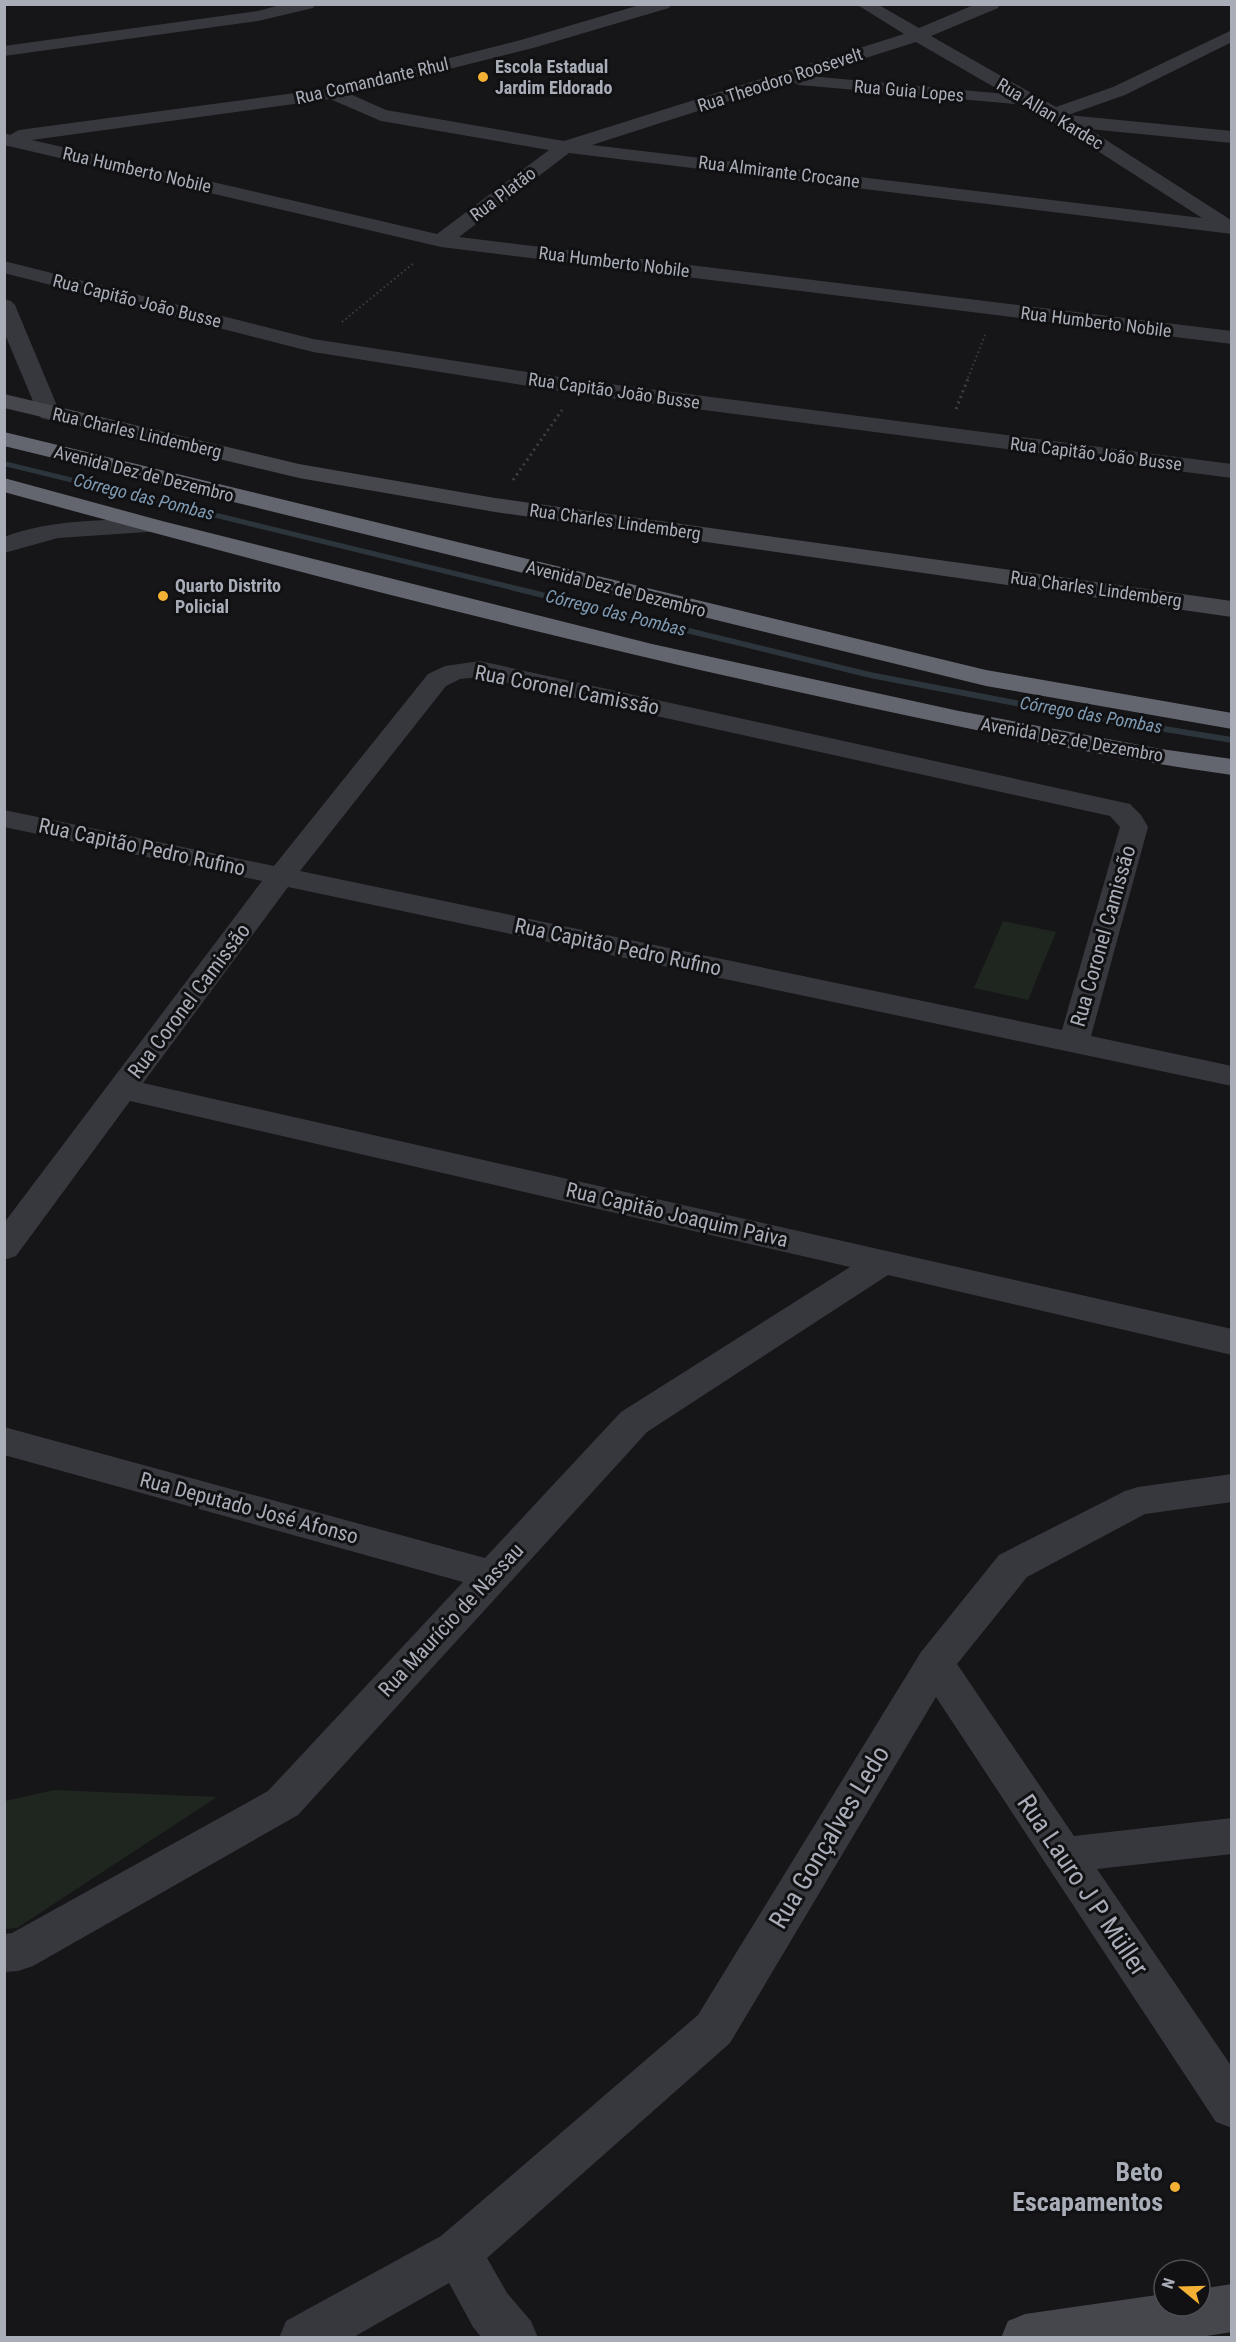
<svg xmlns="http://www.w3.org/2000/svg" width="1236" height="2342" viewBox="0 0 1236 2342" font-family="'Roboto Condensed',sans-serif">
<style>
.green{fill:#1e261f}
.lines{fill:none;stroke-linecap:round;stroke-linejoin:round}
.stream{fill:#2c353c;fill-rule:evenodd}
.path-far1{stroke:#3d3f44;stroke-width:2;stroke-dasharray:1.5 3;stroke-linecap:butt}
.path{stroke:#3d3f44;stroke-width:3;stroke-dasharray:2 4;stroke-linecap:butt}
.street{fill:#37383d;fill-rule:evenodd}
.secondary{fill:#45474d;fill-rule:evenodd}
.highway{fill:#63666e;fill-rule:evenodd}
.poi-dot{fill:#f2b134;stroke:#111113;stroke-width:2}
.labels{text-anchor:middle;stroke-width:6;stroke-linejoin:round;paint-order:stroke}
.far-poi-label{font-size:18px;font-weight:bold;fill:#a8adb8;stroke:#111113;text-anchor:start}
.far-street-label{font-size:18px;fill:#a8adb8;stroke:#111113}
.far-water-label{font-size:18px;font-style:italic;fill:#7f9bb3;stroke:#111113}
.street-label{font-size:21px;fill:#a8adb8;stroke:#111113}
.near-street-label{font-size:26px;fill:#a8adb8;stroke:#111113}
.near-poi-label{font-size:26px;font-weight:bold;fill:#a8adb8;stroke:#111113;text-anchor:end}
</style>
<rect width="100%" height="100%" fill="#161618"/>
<!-- green -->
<path class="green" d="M1003 921 1056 932 1028 1000 974 988Z
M54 1790 217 1797 17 1928 5 1929V1801Z"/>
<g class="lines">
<!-- stream -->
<path class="stream" d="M4 461 870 672 1072 711 1232 737V743L1072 717 870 678 4 466Z"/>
<!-- path-far1 -->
<path class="path-far1" d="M342 322 415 262
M968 378 985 335"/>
<!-- path -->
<path class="path" d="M956 409 969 376
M513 480 562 410"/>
<!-- street -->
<path class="street" d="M284 4H315L313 8 258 21 4 56V46L258 11Z
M643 4H671L669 8 533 48 350 94 386 110 564 141 904 34 856 4H877L919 28 976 4H1000L998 8 931 36 1056 107 1113 87 1232 30V42L1125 95 1068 115 1232 131V143L1089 129 1231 220 1232 234 569 153 459 237 1232 331V344L441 247 4 145V133L10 135 19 130 332 88 521 40ZM916 42 1006 94 809 76ZM791 81 799 85 1026 105 1202 218 592 145ZM330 99 381 121 549 150 437 234 32 140Z
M4 261 313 339 579 380 1232 464V478L579 394 313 352 4 273Z
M4 299 11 301 15 305 60 413 57 418 49 420 41 418 38 413 4 332Z
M153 519 162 521 165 526 162 531 58 538 4 553V537C52 519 103 520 153 519Z
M480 661 1130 804 1141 815 1148 827 1091 1036 1232 1066V1086L288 887 143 1083 1232 1329V1355L888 1275 647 1432 298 1815 33 1966 18 1971 4 1972V1934L12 1933 268 1791 463 1582 4 1455V1427L485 1558 621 1412 850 1267 130 1101 16 1256 4 1260V1223L262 881 4 827V810L274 866 428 674 445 666ZM480 677 1110 816 1120 827 1062 1030 300 871 446 686 460 679Z
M1232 1474V1502L1145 1514 1027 1577 957 1664 1074 1836 1232 1818V1854L1097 1869 1232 2067V2128L1216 2122 936 1697 730 2043 487 2258 507 2293 531 2321 538 2338H482L473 2327 449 2283 352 2338H279L286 2321 441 2236 698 2015 921 1652 999 1555 1125 1491 1138 1487Z"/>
<!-- secondary -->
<path class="secondary" d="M4 394 299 464 495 498 1232 601V617L495 512 299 478 4 408Z
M1232 2284V2332L1194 2338H1001L1008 2321 1025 2314 1164 2294V2306H1200V2289Z"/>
<!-- highway -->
<path class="highway" d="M4 432 986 670 1232 713V729L986 686 4 446Z
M4 478 162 521 652 644 959 711 1161 749 1232 759V775C1087 755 945 724 803 693 535 634 269 565 4 492Z"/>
</g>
<!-- markers -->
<g class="poi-dot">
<circle cx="483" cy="77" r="6"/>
<circle cx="163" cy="596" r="6"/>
<circle cx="1175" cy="2187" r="6"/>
</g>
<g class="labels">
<!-- far-poi labels -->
<g class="far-poi-label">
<text x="495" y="73">Escola Estadual<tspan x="495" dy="21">Jardim Eldorado</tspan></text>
<text x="175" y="592">Quarto Distrito<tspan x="175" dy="21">Policial</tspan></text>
</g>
<!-- far-street labels -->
<g class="far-street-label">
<text transform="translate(780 80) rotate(-18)" y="6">Rua Theodoro Roosevelt</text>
<text transform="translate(372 81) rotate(-13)" y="6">Rua Comandante Rhul</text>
<text transform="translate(909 91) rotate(5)" y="6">Rua Guia Lopes</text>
<text transform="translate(1050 114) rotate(31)" y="6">Rua Allan Kardec</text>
<text transform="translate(137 170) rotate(13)" y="6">Rua Humberto Nobile</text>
<text transform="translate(779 172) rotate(7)" y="6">Rua Almirante Crocane</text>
<text transform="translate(503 194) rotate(-37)" y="6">Rua Platão</text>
<text transform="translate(614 262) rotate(7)" y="6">Rua Humberto Nobile</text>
<text transform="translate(137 301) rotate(14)" y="6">Rua Capitão João Busse</text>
<text transform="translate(1096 322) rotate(7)" y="6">Rua Humberto Nobile</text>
<text transform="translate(614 391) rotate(8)" y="6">Rua Capitão João Busse</text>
<text transform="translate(137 433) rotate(13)" y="6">Rua Charles Lindemberg</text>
<text transform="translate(1096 454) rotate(7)" y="6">Rua Capitão João Busse</text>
<text transform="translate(144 474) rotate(14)" y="6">Avenida Dez de Dezembro</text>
<text transform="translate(615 522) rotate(8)" y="6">Rua Charles Lindemberg</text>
<text transform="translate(616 589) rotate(14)" y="6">Avenida Dez de Dezembro</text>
<text transform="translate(1096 589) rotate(8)" y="6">Rua Charles Lindemberg</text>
<text transform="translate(1072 740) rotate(10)" y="6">Avenida Dez de Dezembro</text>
</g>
<!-- far-water labels -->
<g class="far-water-label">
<text transform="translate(144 497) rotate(14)" y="6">Córrego das Pombas</text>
<text transform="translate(616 613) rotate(14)" y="6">Córrego das Pombas</text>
<text transform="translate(1091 715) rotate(10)" y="6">Córrego das Pombas</text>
</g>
<!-- street labels -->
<g class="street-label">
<text transform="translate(567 690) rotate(11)" y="7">Rua Coronel Camissão</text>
<text transform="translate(142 847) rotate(12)" y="7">Rua Capitão Pedro Rufino</text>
<text transform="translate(1103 936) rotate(-74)" y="7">Rua Coronel Camissão</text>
<text transform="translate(618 947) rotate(12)" y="7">Rua Capitão Pedro Rufino</text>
<text transform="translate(189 1001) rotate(-53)" y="7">Rua Coronel Camissão</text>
<text transform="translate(677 1215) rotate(13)" y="7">Rua Capitão Joaquim Paiva</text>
<text transform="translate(249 1508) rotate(15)" y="7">Rua Deputado José Afonso</text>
<text transform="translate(451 1620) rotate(-47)" y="7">Rua Maurício de Nassau</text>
</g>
<!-- near-street labels -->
<g class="near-street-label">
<text transform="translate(829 1837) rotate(-59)" y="9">Rua Gonçalves Ledo</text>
<text transform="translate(1083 1885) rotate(56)" y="9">Rua Lauro J P Müller</text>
</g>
<!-- near-poi labels -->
<g class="near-poi-label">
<text x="1163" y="2181">Beto<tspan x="1163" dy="30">Escapamentos</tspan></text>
</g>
</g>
<!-- border -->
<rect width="1236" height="2342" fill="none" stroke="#a8adb8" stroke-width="12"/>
<!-- north arrow -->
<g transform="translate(1182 2288) rotate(289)"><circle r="28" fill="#111113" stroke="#4d4f55" stroke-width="1.5"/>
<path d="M0-4.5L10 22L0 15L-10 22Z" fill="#f2b134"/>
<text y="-9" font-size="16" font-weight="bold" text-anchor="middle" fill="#a8adb8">N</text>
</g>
</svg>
